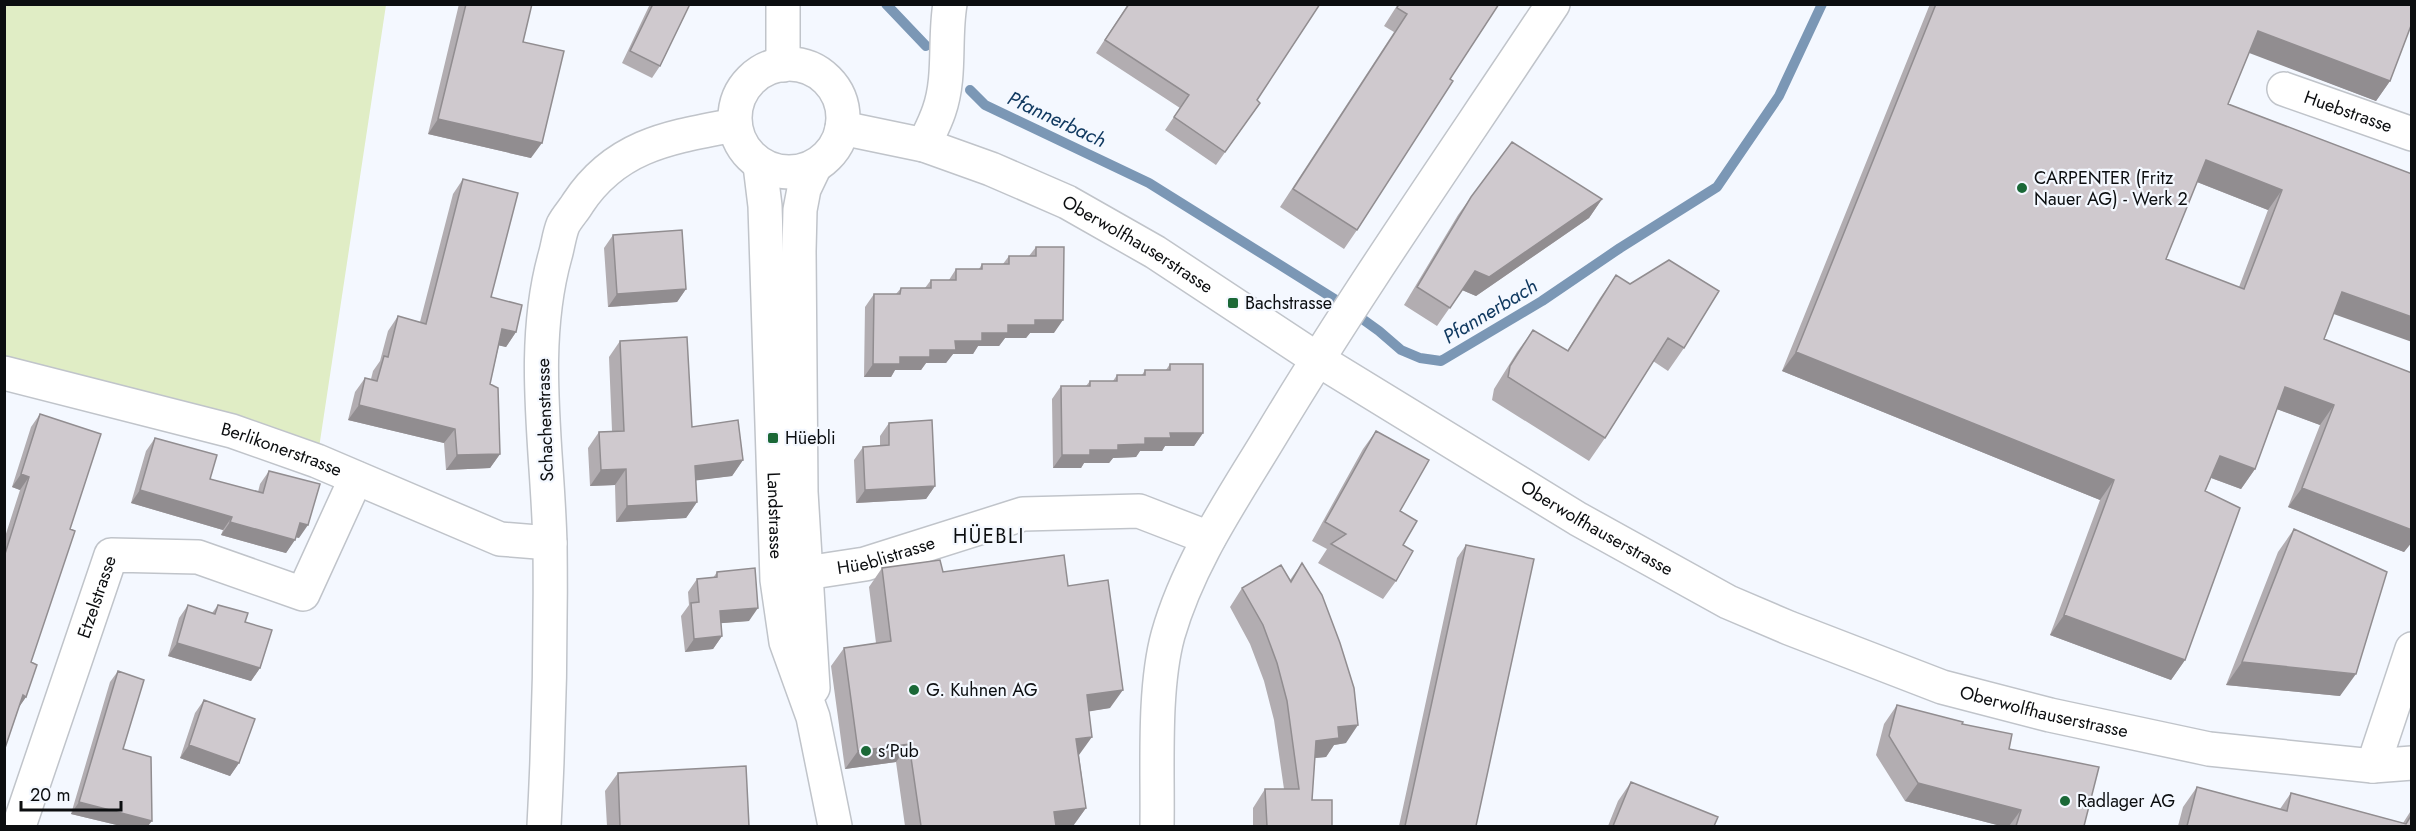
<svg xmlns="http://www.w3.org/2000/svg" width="2416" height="831" viewBox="0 0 2416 831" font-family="Jost,sans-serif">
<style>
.grass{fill:#e0edc5}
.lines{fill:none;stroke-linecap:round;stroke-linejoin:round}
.stream{stroke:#7b97b5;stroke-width:10}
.street-casing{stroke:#c0c4ca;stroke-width:36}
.secondary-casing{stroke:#c0c4ca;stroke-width:36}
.street{stroke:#fff;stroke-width:33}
.secondary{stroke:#fff;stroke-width:33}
.wall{fill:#b2adb1;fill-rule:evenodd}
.shaded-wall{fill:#918d90}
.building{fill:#cfc9ce;stroke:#918d90;stroke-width:1.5;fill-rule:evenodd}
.poi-dot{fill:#1a6837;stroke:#f4f8ff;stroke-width:2}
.labels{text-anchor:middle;stroke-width:4.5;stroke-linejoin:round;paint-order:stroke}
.street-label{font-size:18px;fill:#0c0e10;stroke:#f4f8ff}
.poi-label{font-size:18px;fill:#0c0e10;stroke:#f4f8ff;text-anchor:start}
.water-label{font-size:20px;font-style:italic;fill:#103960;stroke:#f4f8ff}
.neighbourhood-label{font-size:20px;letter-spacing:1.5px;fill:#0c0e10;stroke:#f4f8ff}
</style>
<rect width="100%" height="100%" fill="#f4f8ff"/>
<!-- grass -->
<path class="grass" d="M5 5H386L317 461 10 375 5 394Z"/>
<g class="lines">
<!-- stream -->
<path class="stream" d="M886 4 926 46
M970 90 985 105 1149 183 1336 300 1379 331 1401 350 1420 358 1441 361 1542 301 1620 248 1717 187 1779 96 1822 4"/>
<!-- street casing -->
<g class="street-casing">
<g id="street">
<path id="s1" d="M2284 89 2412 134"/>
<path id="s2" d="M842 128 924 145 991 169 1067 202 1155 252 1317 359 1578 519 1728 602 1789 628 1942 687 2050 715 2209 749 2373 766 2412 763"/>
<path d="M924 145C929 134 935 123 939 111 951 77 944 39 950 4"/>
<path id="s3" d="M4 373 232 431 317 461 500 539 550 543"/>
<path id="s4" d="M806 573 865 564 1023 514 1139 511 1209 538"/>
<path d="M2373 766 2412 649"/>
<path id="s5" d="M19 826 111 555 198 557 303 594 356 478"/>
<path d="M544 826C549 733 551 639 550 545 548 450 529 349 555 256 558 246 559 235 563 225 567 217 574 210 578 203 617 144 672 137 735 125"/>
<path d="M1157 826C1158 769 1153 690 1168 635 1189 561 1234 497 1273 432 1361 286 1459 146 1553 4"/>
</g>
</g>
<!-- secondary casing -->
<g class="secondary-casing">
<g id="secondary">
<circle cx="789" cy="118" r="54"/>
<path d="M783 65V4"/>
<path id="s6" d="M760 165 765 206 777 580 786 642 813 717 835 826"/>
<path d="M813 688 801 492 799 251 800 210 804 189 815 166"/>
</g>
</g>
<!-- street -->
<use href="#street" class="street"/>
<!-- secondary -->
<use href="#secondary" class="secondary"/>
</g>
<!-- wall -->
<path class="wall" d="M459 4H532L523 42 531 158 428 134Z
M650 4H690L660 66 652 78 622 63Z
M1128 4 1260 103 1216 165 1165 130 1180 108 1096 53Z
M1398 4H1499L1450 79 1357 230 1344 249 1280 207 1394 32 1384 26Z
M1930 4H2412L2390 81 2376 101 2249 52 2228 104 2412 174 2333 314 2324 339 2412 373V542L2404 552 2288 507 2320 425 2277 409 2255 469 2241 489 2211 478 2205 491 2185 660 2171 680 2050 635 2100 500 1782 371ZM2197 182 2268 210 2239 287 2166 259Z
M463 179 491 297 516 332 506 347 499 345 490 384 500 454 490 468 446 470 444 443 348 420 355 392 365 378 371 379 373 371 380 361 388 331 398 316 420 322 453 194Z
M1471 197 1602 199 1589 218 1476 296 1462 290 1437 326 1404 305 1458 215Z
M613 235 686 289 677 302 608 307 604 248Z
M1036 247 1054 333H1030L1026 338H1005L999 346H978L973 354H953L946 363H926L921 370H895L891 377H864L865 307 874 294H896L901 288H925L931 280H949L956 269H979L982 264H1003L1009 256H1029Z
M1616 275 1684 348 1668 371 1653 361 1605 438 1589 461 1492 400 1494 389 1517 352 1533 330 1567 351 1600 298Z
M620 341 692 427 743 460 732 476 696 480 697 502 686 518 616 522 615 485 590 486 588 448 599 432 612 431 609 357Z
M1170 364 1203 433 1194 446H1165L1162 451H1140L1136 457 1113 458 1109 463H1084L1081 468H1053L1052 399 1061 386H1086L1090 381H1113L1117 375H1142L1145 370H1166Z
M40 414 70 529 31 662 26 697 19 707 4 751V540L20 490 12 487 31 427Z
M889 423 935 486 926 499 856 503 854 460 863 447 880 446V436Z
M1376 431 1400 511 1403 545 1396 581 1383 599 1318 563 1327 549 1312 541 1363 449Z
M155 438 210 479 258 492 260 484 269 471 299 538 296 537 286 553 221 535 223 530 131 503 146 451Z
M2294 529 2340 696 2226 685 2278 552Z
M1466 545 1476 826H1399L1457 558Z
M1302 563 1346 743 1334 745 1326 757 1315 758 1312 800 1332 826H1253V808L1265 789H1284L1274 720 1264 681 1250 644 1230 607 1242 588 1290 580Z
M882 568 943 572 1068 586 1110 708 1089 711 1079 755 1086 808 1073 826H905L896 762 845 769 831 666 844 648 876 643 869 587Z
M717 572 749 621 721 623 722 636 713 649 685 652 681 616 689 605 688 592 697 579 713 578Z
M188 605 212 613 218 605 245 622 260 668 251 681 168 656 179 618Z
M118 671 123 749 148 826H121L71 814 110 682Z
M204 700 239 763 230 776 180 758 195 713Z
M1897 705 1962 724 2009 749 2084 826H2001L1905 801 1876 755 1884 724Z
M618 773 749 826H607L605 791Z
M1631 782 1714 826H1608L1618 801Z
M2197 787 2280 809 2291 793 2403 823 2412 809V826H2178L2183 807Z"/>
<!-- shaded-wall -->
<path class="shaded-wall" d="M2258 31 2390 81 2376 101 2244 51Z
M438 119 542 143 531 158 428 134Z
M2206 160 2282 190 2268 210 2192 180Z
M1602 199 1589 218 1476 296 1462 290 1475 271Z
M686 289 677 302 608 307 617 294Z
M2342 292 2412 317V342L2328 312Z
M1035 320H1063L1054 333H1030L1026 338H1005L999 346H978L973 354H953L946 363H926L921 370H895L891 377H864L873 364 930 350 955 341 1008 325Z
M502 329 516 332 506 347 492 344Z
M1796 352 2114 480 2100 500 1782 371Z
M2285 387 2334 405 2320 425 2271 407Z
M359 405 455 429 444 443 348 420Z
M1170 433H1203L1194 446H1165L1162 451H1140L1136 457 1113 458 1109 463H1084L1081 468H1053L1062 455Z
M500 454 490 468 446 470 457 455Z
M2220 456 2255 469 2241 489 2206 476Z
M743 460 732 476 684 482 695 466Z
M626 469 615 485 590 486 601 470Z
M21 474 29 477 20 490 12 487Z
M935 486 926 499 856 503 865 490Z
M2302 488 2412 530V542L2404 552 2288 507Z
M140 490 232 517 223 530 131 503Z
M697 502 686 518 616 522 627 506Z
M230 522 295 540 286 553 221 535Z
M300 523 308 525 299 538 291 536Z
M758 608 749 621 711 624 720 611Z
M2064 615 2185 660 2171 680 2050 635Z
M722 636 713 649 685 652 694 639Z
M177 643 260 668 251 681 168 656Z
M2242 662 2356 674 2340 696 2226 685Z
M1123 690 1110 708 1074 714 1087 695Z
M23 695 26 697 17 710Z
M1358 725 1346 743 1334 745 1326 757 1303 759 1316 741 1338 727Z
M1092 737 1079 755 1063 757 1076 739Z
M909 744 896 762 845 769 858 751Z
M189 745 239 763 230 776 180 758Z
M1918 783 2021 810 2009 826H2001L1905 801Z
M79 802 152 821 148 826H121L71 814Z
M1086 808 1073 826H1044L1054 812Z"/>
<!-- building -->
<path class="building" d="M466 4H532L523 42 564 51 542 143 438 119Z
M653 4H690L660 66 630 51Z
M1129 4H1320L1257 100 1260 103 1225 152 1174 117 1189 95 1105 40Z
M1399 4H1499L1450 79 1453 81 1357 230 1293 189 1407 14 1397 8Z
M1936 4H2412V23L2390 81 2258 31 2228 104 2412 174V317L2342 292 2324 339 2412 373V530L2302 488 2334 405 2285 387 2255 469 2220 456 2205 491 2240 508 2185 660 2064 615 2114 480 1796 352ZM2206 160 2282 190 2244 289 2166 259Z
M1512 142 1602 199 1489 277 1475 271 1450 308 1417 287 1471 197Z
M463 179 518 193 491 297 522 305 516 332 502 329 490 384 498 388 500 454 457 455 455 429 359 405 365 378 377 381 384 356 388 357 398 316 426 324Z
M682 230 686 289 617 294 613 235Z
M1036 247H1064L1063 320H1035V325H1008V333H982V341H955L956 350H930V357H900V364H873L874 294H900L901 288H931V280H956V269H982V264H1009V256H1036Z
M1669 260 1719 291 1684 348 1668 338 1605 438 1508 377 1510 366 1533 330 1568 351 1616 275 1630 284Z
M687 337 692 427 738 420 743 460 695 466 697 502 627 506 626 469 601 470 599 432 624 431 620 341Z
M1170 364H1203V433H1170L1171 438H1145V444L1118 445V450H1090V455H1062L1061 386H1090V381H1117V375H1145V370H1170Z
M40 414 101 434 70 529 75 531 31 662 37 665 26 697 23 695 4 751V557L29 477 21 474Z
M932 420 935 486 865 490 863 447 889 445V423Z
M1376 431 1429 460 1400 511 1417 521 1403 545 1413 551 1396 581 1331 544 1346 534 1325 522Z
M155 438 217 455 210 479 263 493 269 471 320 484 308 525 300 523 295 540 230 522 232 517 140 490Z
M2294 529 2387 572 2356 674 2242 662Z
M1466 545 1534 559 1476 826H1405Z
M1064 555 1068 586 1108 580 1123 690 1087 695 1092 737 1076 739 1086 808 1054 812 1056 826H921L909 744 858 751 844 648 891 641 882 568 940 560 943 572Z
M1302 563 1322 595 1340 643 1354 688 1358 725 1338 727 1339 738 1316 741 1312 800H1332V826H1267L1265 789H1299L1287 701 1277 663 1263 625 1242 588 1281 565 1291 582Z
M755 568 758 608 720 611 722 636 694 639 691 603 699 602 697 579 717 577V572Z
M188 605 215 614 218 605 248 613 245 622 272 630 260 668 177 643Z
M118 671 144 680 123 749 151 757 152 821 79 802Z
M204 700 255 719 239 763 189 745Z
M1897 705 1963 722 1962 724 2012 734 2009 749 2099 767 2084 826H2016L2021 810 1918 783 1889 736Z
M746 766 749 826H620L618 773Z
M1631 782 1718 817 1714 826H1613Z
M2197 787 2287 811 2291 793 2406 824 2412 814V826H2187Z"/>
<!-- markers -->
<g class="poi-dot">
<circle cx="2022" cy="188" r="6"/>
<rect x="1227" y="297" width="12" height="12" rx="3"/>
<rect x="767" y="432" width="12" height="12" rx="3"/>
<circle cx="914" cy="690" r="6"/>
<circle cx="866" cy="751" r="6"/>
<circle cx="2065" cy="801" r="6"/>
</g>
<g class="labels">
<!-- street labels -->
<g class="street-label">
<text dy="6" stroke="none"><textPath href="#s1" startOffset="68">Huebstrasse</textPath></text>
<text dy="6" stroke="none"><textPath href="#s2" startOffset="320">Oberwolfhauserstrasse</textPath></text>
<text transform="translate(545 420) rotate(-92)" y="6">Schachenstrasse</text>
<text dy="6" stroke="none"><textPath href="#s3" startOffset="288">Berlikonerstrasse</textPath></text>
<text dy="6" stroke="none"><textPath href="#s6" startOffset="351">Landstrasse</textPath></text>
<text dy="6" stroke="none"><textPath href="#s2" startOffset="860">Oberwolfhauserstrasse</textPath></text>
<text dy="6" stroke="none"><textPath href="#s4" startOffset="82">Hüeblistrasse</textPath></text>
<text dy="6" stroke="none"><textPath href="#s5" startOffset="242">Etzelstrasse</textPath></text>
<text dy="6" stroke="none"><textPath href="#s2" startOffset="1346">Oberwolfhauserstrasse</textPath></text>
</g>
<!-- poi labels -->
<g class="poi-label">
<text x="2034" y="184">CARPENTER (Fritz<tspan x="2034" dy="21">Nauer AG) - Werk 2</tspan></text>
<text x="1245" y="309">Bachstrasse</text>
<text x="785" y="444">Hüebli</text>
<text x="926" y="696">G. Kuhnen AG</text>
<text x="878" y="757">s‘Pub</text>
<text x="2077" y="807">Radlager AG</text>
</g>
<!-- water labels -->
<g class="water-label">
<text transform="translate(1057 119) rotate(25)" y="7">Pfannerbach</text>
<text transform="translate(1490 311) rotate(-31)" y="7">Pfannerbach</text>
</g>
<!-- neighbourhood labels -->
<g class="neighbourhood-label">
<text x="989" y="543">HÜEBLI</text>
</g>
</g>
<!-- border -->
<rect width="2416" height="831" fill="none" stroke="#0c0e10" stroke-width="12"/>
<!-- scale -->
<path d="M21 801v9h100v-9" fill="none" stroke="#0c0e10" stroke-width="3"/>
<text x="30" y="801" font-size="18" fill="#0c0e10" stroke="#f4f8ff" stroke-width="4.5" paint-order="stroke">20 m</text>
</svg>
